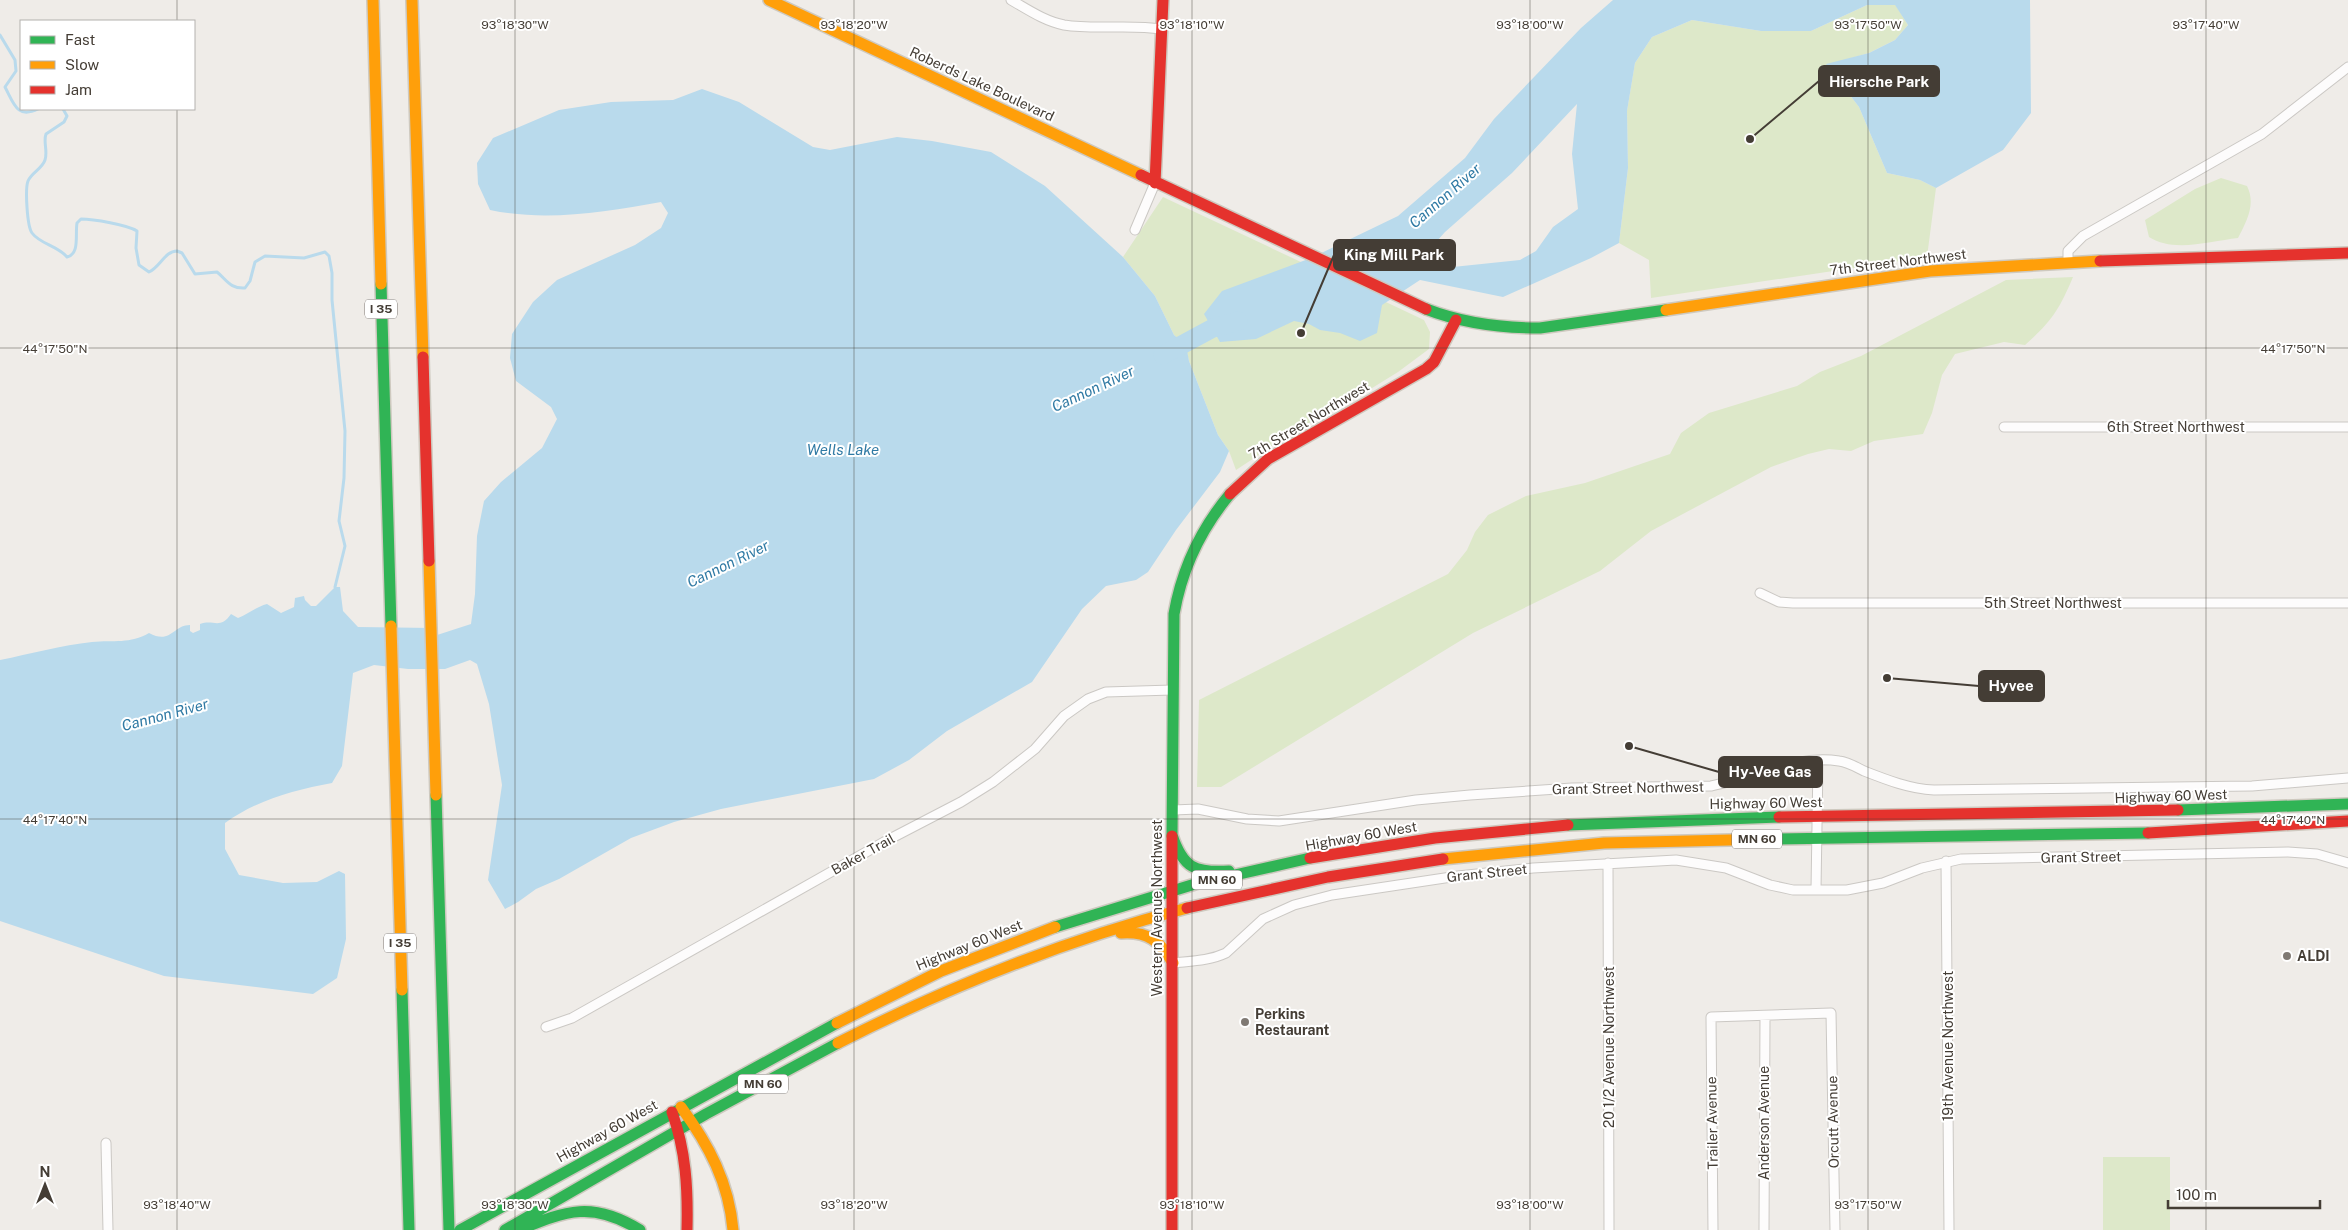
<svg xmlns="http://www.w3.org/2000/svg" width="2348" height="1230" viewBox="0 0 2348 1230" font-family="'Public Sans',sans-serif">
<style>
.green{fill:#dde8c9}
.water{fill:#b9daec;fill-rule:evenodd}
.lines{fill:none;stroke-linecap:round;stroke-linejoin:round}
.stream{stroke:#b9daec;stroke-width:3}
.river{stroke:#b9daec;stroke-width:19}
.street-casing{stroke:#cbc8c4;stroke-width:11}
.fast-casing{stroke:#cec9bf;stroke-width:14}
.slow-casing{stroke:#cec9bf;stroke-width:14}
.jam-casing{stroke:#cec9bf;stroke-width:14}
.street{stroke:#fdfcfc;stroke-width:9}
.fast{stroke:#30b455;stroke-width:11}
.slow{stroke:#ff9f0a;stroke-width:11}
.jam{stroke:#e5322d;stroke-width:11}
.ticks{fill:none;stroke:#443d35;stroke-width:1;stroke-opacity:0.45}
.poi-dot{fill:#807a74;stroke:#fff;stroke-width:2}
.labels{text-anchor:middle;stroke-width:4;stroke-linejoin:round;paint-order:stroke}
.shield{fill:#fff;stroke:#7c7772;stroke-width:1}
.shield-label{font-size:12px;font-weight:bold;fill:#443d35}
.street-label{font-size:14px;fill:#443d35;stroke:#fff}
.poi-label{font-size:14px;font-weight:bold;fill:#443d35;stroke:#fff;text-anchor:start}
.water-label{font-size:15px;font-style:italic;fill:#307aa4;stroke:#fff}
.ticks-label{font-size:12px;text-anchor:middle;fill:#443d35;stroke:#fff;stroke-width:4;stroke-linejoin:round;paint-order:stroke}
.leader{fill:none;stroke:#443d35;stroke-width:2}
.callout-dot{fill:#443d35;stroke:#fff;stroke-width:2}
.callout{fill:#443d35;stroke:#443d35;stroke-width:2}
.callout-label{font-size:15px;text-anchor:middle;font-weight:bold;fill:#fff}
</style>
<rect width="100%" height="100%" fill="#efece8"/>
<!-- green -->
<path class="green" d="M1895 4 1908 25 1895 40 1869 53 1827 65 1859 107 1887 173 1920 180 1936 188 1927 257 1651 298 1649 260 1619 243 1628 168 1627 111 1635 63 1652 37 1692 20 1761 31H1811L1867 5Z
M2221 178 2247 186C2256 204 2247 221 2238 238 2211 241 2173 253 2149 237L2145 220 2195 189Z
M1163 197 1424 320 1430 332 1429 349 1398 372 1356 398 1298 429 1236 470 1229 451 1218 435 1189 361 1185 345 1174 335 1155 296 1123 257Z
M2073 277C2059 310 2052 321 2025 345L2004 342 1955 354 1942 375 1932 413 1923 434 1874 441 1851 451 1829 449 1808 454 1771 467 1651 531 1600 571 1473 633 1221 787H1197L1199 700 1448 574 1467 550 1475 532 1488 515 1526 496 1585 483 1670 454 1681 433 1709 413 1797 386 1820 372 1861 356 2006 280Z
M2103 1157H2170V1230H2103Z"/>
<!-- water -->
<path class="water" d="M1613 0H2030L2031 113 2003 150 1936 188 1920 180 1887 173 1859 107 1826 64 1869 53 1895 40 1908 25 1895 5H1867L1811 31H1761L1692 20 1652 37 1635 63 1627 111 1628 168 1619 243 1591 258 1503 297 1420 280 1382 305 1377 333 1360 341 1340 333 1320 330 1309 324 1294 321 1256 339 1220 342 1204 314 1222 291 1311 258 1398 216 1465 158 1494 119 1581 28ZM1577 104 1572 154 1578 209 1553 227 1536 251 1520 260 1424 270 1420 260 1445 232 1512 173Z
M702 89 739 102 813 147 830 150 897 137 932 141 991 152 1045 186 1123 257 1155 296 1174 335 1186 345 1189 361 1218 435 1229 451 1220 472 1176 530 1148 572 1136 580 1106 586 1082 609 1032 682 947 731 909 760 874 779 721 809 674 822 631 838 559 879 536 889 518 902 505 909 488 880 502 785 489 704 477 664 470 660 445 669H408L374 665 353 673 342 766 332 783C294 790 257 800 225 823V849L239 875 283 883 317 882 339 871 345 874 346 939 337 978 313 994 164 976 0 921V660C30 654 62 645 92 642 114 640 130 644 149 633 171 645 173 625 190 625V631L193 633 200 630V624C214 619 220 630 231 614L238 618C248 614 256 607 267 604L281 613 294 607 295 598 304 596 305 600 311 606H316L335 587H340L343 611 358 627 433 628 434 636 471 624 475 594 477 536 484 501 501 482 542 448 557 419 551 407 516 381 510 358 512 334 533 302 557 280 635 245 661 228 668 213 661 202C605 212 546 222 490 210L478 184 477 163 493 138 559 110 611 102 673 100Z"/>
<g class="lines">
<!-- stream -->
<path class="stream" d="M0 35 15 60 16 71 5 87C14 104 17 119 38 109
M63 109 67 116 64 122 46 134C43 142 48 151 45 160 42 169 32 172 28 181 25 189 27 226 32 233 40 244 58 246 67 257 80 254 75 235 77 223L81 219C93 219 128 225 137 231L136 248 139 265 149 272C160 267 165 251 177 251L182 253 195 274 217 272C227 280 230 289 245 288L250 281 255 262 265 256 304 258 325 252 329 256 332 273V300L345 431 344 478 339 521 345 546 335 587"/>
<!-- river -->
<path class="river" d="M1163 355 1213 328 1238 321"/>
<!-- street casing -->
<g class="street-casing">
<path id="street" d="M1011 0C1027 9 1044 21 1064 25 1096 30 1129 24 1161 29
M1135 230 1155 183
M2068 263V251L2083 236 2262 134 2348 67
M2004 427H2348
M1760 593 1779 602 1793 603H2348
M1173 810 1198 809 1247 819 1279 821 1416 800 1470 795 1572 788 1711 786C1753 778 1795 754 1839 761 1848 762 1856 767 1864 771 1887 780 1910 789 1934 790L2252 786 2348 778
M1946 861 1949 1230
M1608 863 1609 1230
M1816 890 1818 761
M1173 963C1191 961 1209 961 1226 953L1263 919 1294 905 1332 895 1458 876 1533 868 1676 860 1726 868 1770 885 1793 890H1847L1883 883 1922 868 1961 859 2288 852 2317 854 2348 863
M546 1027 572 1018 884 842 961 802 993 782 1035 749 1064 716 1088 699 1106 692 1172 690
M106 1143 108 1230
M1713 1230 1711 1017 1831 1013 1835 1230
M1764 1230 1765 1016"/>
</g>
<!-- fast casing -->
<g class="fast-casing">
<path id="fast" d="M381 284 391 626
M1426 309C1462 323 1501 328 1540 328L1666 310
M436 795 449 1230
M2178 810 2348 804
M1568 825 1779 817
M1172 835C1183 868 1195 873 1229 871
M1172 836 1174 614C1182 568 1200 530 1230 494
M1771 839 2148 833
M1055 927 1195 884 1310 858
M402 990 409 1230
M460 1230 837 1023
M505 1230 706 1114 838 1043
M519 1230C567 1210 593 1201 640 1230"/>
</g>
<!-- slow casing -->
<g class="slow-casing">
<path id="slow" d="M373 0 381 284
M412 0 423 357
M769 0 1141 175
M1666 310 1930 271 2100 261
M429 561 436 795
M391 626 402 990
M1443 859 1604 843 1771 839
M1121 933C1148 931 1160 941 1173 963
M837 1023 941 971 1055 927
M838 1043C950 986 1066 940 1187 908
M681 1107C709 1145 729 1183 733 1230"/>
</g>
<!-- jam casing -->
<g class="jam-casing">
<path id="jam" d="M1141 175 1426 309
M1155 183 1163 0
M2100 261 2348 253
M423 357 429 561
M1230 494 1268 459 1426 369 1434 362 1456 320
M1779 817 2178 810
M2148 833 2348 821
M1172 836V1230
M1310 858 1435 838 1568 825
M1187 908 1328 877 1443 859
M672 1112C686 1151 688 1189 687 1230"/>
</g>
<!-- street -->
<use href="#street" class="street"/>
<!-- fast -->
<use href="#fast" class="fast"/>
<!-- slow -->
<use href="#slow" class="slow"/>
<!-- jam -->
<use href="#jam" class="jam"/>
</g>
<!-- ticks -->
<path class="ticks" d="M177 0V21M515 0V1230M854 0V1230M1192 0V1230M1530 0V1230M1868 0V1230M2206 0V1230M177 109V1230M0 348H2348M0 819H2348"/>
<!-- markers -->
<g class="poi-dot">
<circle cx="2287" cy="956" r="5"/>
<circle cx="1245" cy="1022" r="5"/>
</g>
<g class="labels">
<!-- shield labels -->
<g class="shield">
<rect x="365" y="299.5" width="32" height="19" rx="4"/>
<rect x="1732" y="829.5" width="50" height="19" rx="4"/>
<rect x="1192" y="870.5" width="50" height="19" rx="4"/>
<rect x="384" y="933.5" width="32" height="19" rx="4"/>
<rect x="738" y="1074.5" width="50" height="19" rx="4"/>
</g>
<g class="shield-label">
<text x="381" y="313">I 35</text>
<text x="1757" y="843">MN 60</text>
<text x="1217" y="884">MN 60</text>
<text x="400" y="947">I 35</text>
<text x="763" y="1088">MN 60</text>
</g>
<!-- street labels -->
<g class="street-label">
<text transform="translate(982 84) rotate(25)" y="5">Roberds Lake Boulevard</text>
<text transform="translate(1898 262) rotate(-7)" y="5">7th Street Northwest</text>
<text transform="translate(1309 420) rotate(-31)" y="5">7th Street Northwest</text>
<text x="2176" y="432">6th Street Northwest</text>
<text x="2053" y="608">5th Street Northwest</text>
<text transform="translate(1628 788) rotate(-1)" y="5">Grant Street Northwest</text>
<text transform="translate(2171 796) rotate(-2)" y="5">Highway 60 West</text>
<text transform="translate(1766 803) rotate(-1)" y="5">Highway 60 West</text>
<text transform="translate(1361 836) rotate(-10)" y="5">Highway 60 West</text>
<text transform="translate(863 854) rotate(-29)" y="5">Baker Trail</text>
<text transform="translate(2081 857) rotate(-1)" y="5">Grant Street</text>
<text transform="translate(1487 873) rotate(-6)" y="5">Grant Street</text>
<text transform="translate(1157 908) rotate(-90)" y="5">Western Avenue Northwest</text>
<text transform="translate(969 945) rotate(-22)" y="5">Highway 60 West</text>
<text transform="translate(1948 1046) rotate(-90)" y="5">19th Avenue Northwest</text>
<text transform="translate(1609 1047) rotate(-90)" y="5">20 1/2 Avenue Northwest</text>
<text transform="translate(1833 1122) rotate(-91)" y="5">Orcutt Avenue</text>
<text transform="translate(1712 1123) rotate(-91)" y="5">Trailer Avenue</text>
<text transform="translate(1764 1123) rotate(-90)" y="5">Anderson Avenue</text>
<text transform="translate(607 1131) rotate(-29)" y="5">Highway 60 West</text>
</g>
<!-- poi labels -->
<g class="poi-label">
<text x="2297" y="961">ALDI</text>
<text x="1255" y="1019">Perkins<tspan x="1255" dy="16">Restaurant</tspan></text>
</g>
<!-- water labels -->
<g class="water-label">
<text transform="translate(1445 196) rotate(-41)" y="5">Cannon River</text>
<text transform="translate(1093 389) rotate(-25)" y="5">Cannon River</text>
<text x="843" y="455">Wells Lake</text>
<text transform="translate(728 564) rotate(-26)" y="5">Cannon River</text>
<text transform="translate(165 715) rotate(-15)" y="5">Cannon River</text>
</g>
</g>
<g class="ticks-label">
<text x="515" y="29">93°18'30"W</text>
<text x="854" y="29">93°18'20"W</text>
<text x="1192" y="29">93°18'10"W</text>
<text x="1530" y="29">93°18'00"W</text>
<text x="1868" y="29">93°17'50"W</text>
<text x="2206" y="29">93°17'40"W</text>
<text x="55" y="353">44°17'50"N</text>
<text x="2293" y="353">44°17'50"N</text>
<text x="55" y="824">44°17'40"N</text>
<text x="2293" y="824">44°17'40"N</text>
<text x="177" y="1209">93°18'40"W</text>
<text x="515" y="1209">93°18'30"W</text>
<text x="854" y="1209">93°18'20"W</text>
<text x="1192" y="1209">93°18'10"W</text>
<text x="1530" y="1209">93°18'00"W</text>
<text x="1868" y="1209">93°17'50"W</text>
</g>
<!-- callouts -->
<path class="leader" d="M1750 139L1819 81M1301 333L1334 255M1887 678L1979 686M1629 746L1719 772"/>
<g class="callout-dot">
<circle cx="1750" cy="139" r="5"/>
<circle cx="1301" cy="333" r="5"/>
<circle cx="1887" cy="678" r="5"/>
<circle cx="1629" cy="746" r="5"/>
</g>
<g class="callout">
<rect x="1819" y="66" width="120" height="30" rx="5"/>
<rect x="1334" y="240" width="121" height="30" rx="5"/>
<rect x="1979" y="671" width="65" height="30" rx="5"/>
<rect x="1719" y="757" width="103" height="30" rx="5"/>
</g>
<g class="callout-label">
<text x="1879" y="87">Hiersche Park</text>
<text x="1394" y="260">King Mill Park</text>
<text x="2011" y="691">Hyvee</text>
<text x="1770" y="777">Hy-Vee Gas</text>
</g>
<!-- legend -->
<rect x="20" y="20" width="175" height="90" fill="#ffffff" stroke="#b4b1ae"/>
<rect x="30" y="36" width="25" height="8" fill="#30b455" stroke="#b4b1ae"/>
<text x="65" y="45" font-size="15" fill="#443d35">Fast</text>
<rect x="30" y="61" width="25" height="8" fill="#ff9f0a" stroke="#b4b1ae"/>
<text x="65" y="70" font-size="15" fill="#443d35">Slow</text>
<rect x="30" y="86" width="25" height="8" fill="#e5322d" stroke="#b4b1ae"/>
<text x="65" y="95" font-size="15" fill="#443d35">Jam</text>
<!-- north arrow -->
<g transform="translate(45 1185)" stroke="#ffffff" stroke-width="4" paint-order="stroke">
<path d="M0-4L9 19L0 12L-9 19Z" fill="#443d35"/>
<text y="-8" font-size="14" font-weight="bold" text-anchor="middle" fill="#443d35">N</text>
</g>
<!-- scale -->
<path d="M2168 1200v8h152v-8" fill="none" stroke="#443d35" stroke-width="2.5"/>
<text x="2176" y="1200" font-size="15" fill="#443d35" stroke="#ffffff" stroke-width="4" paint-order="stroke">100 m</text>
</svg>
